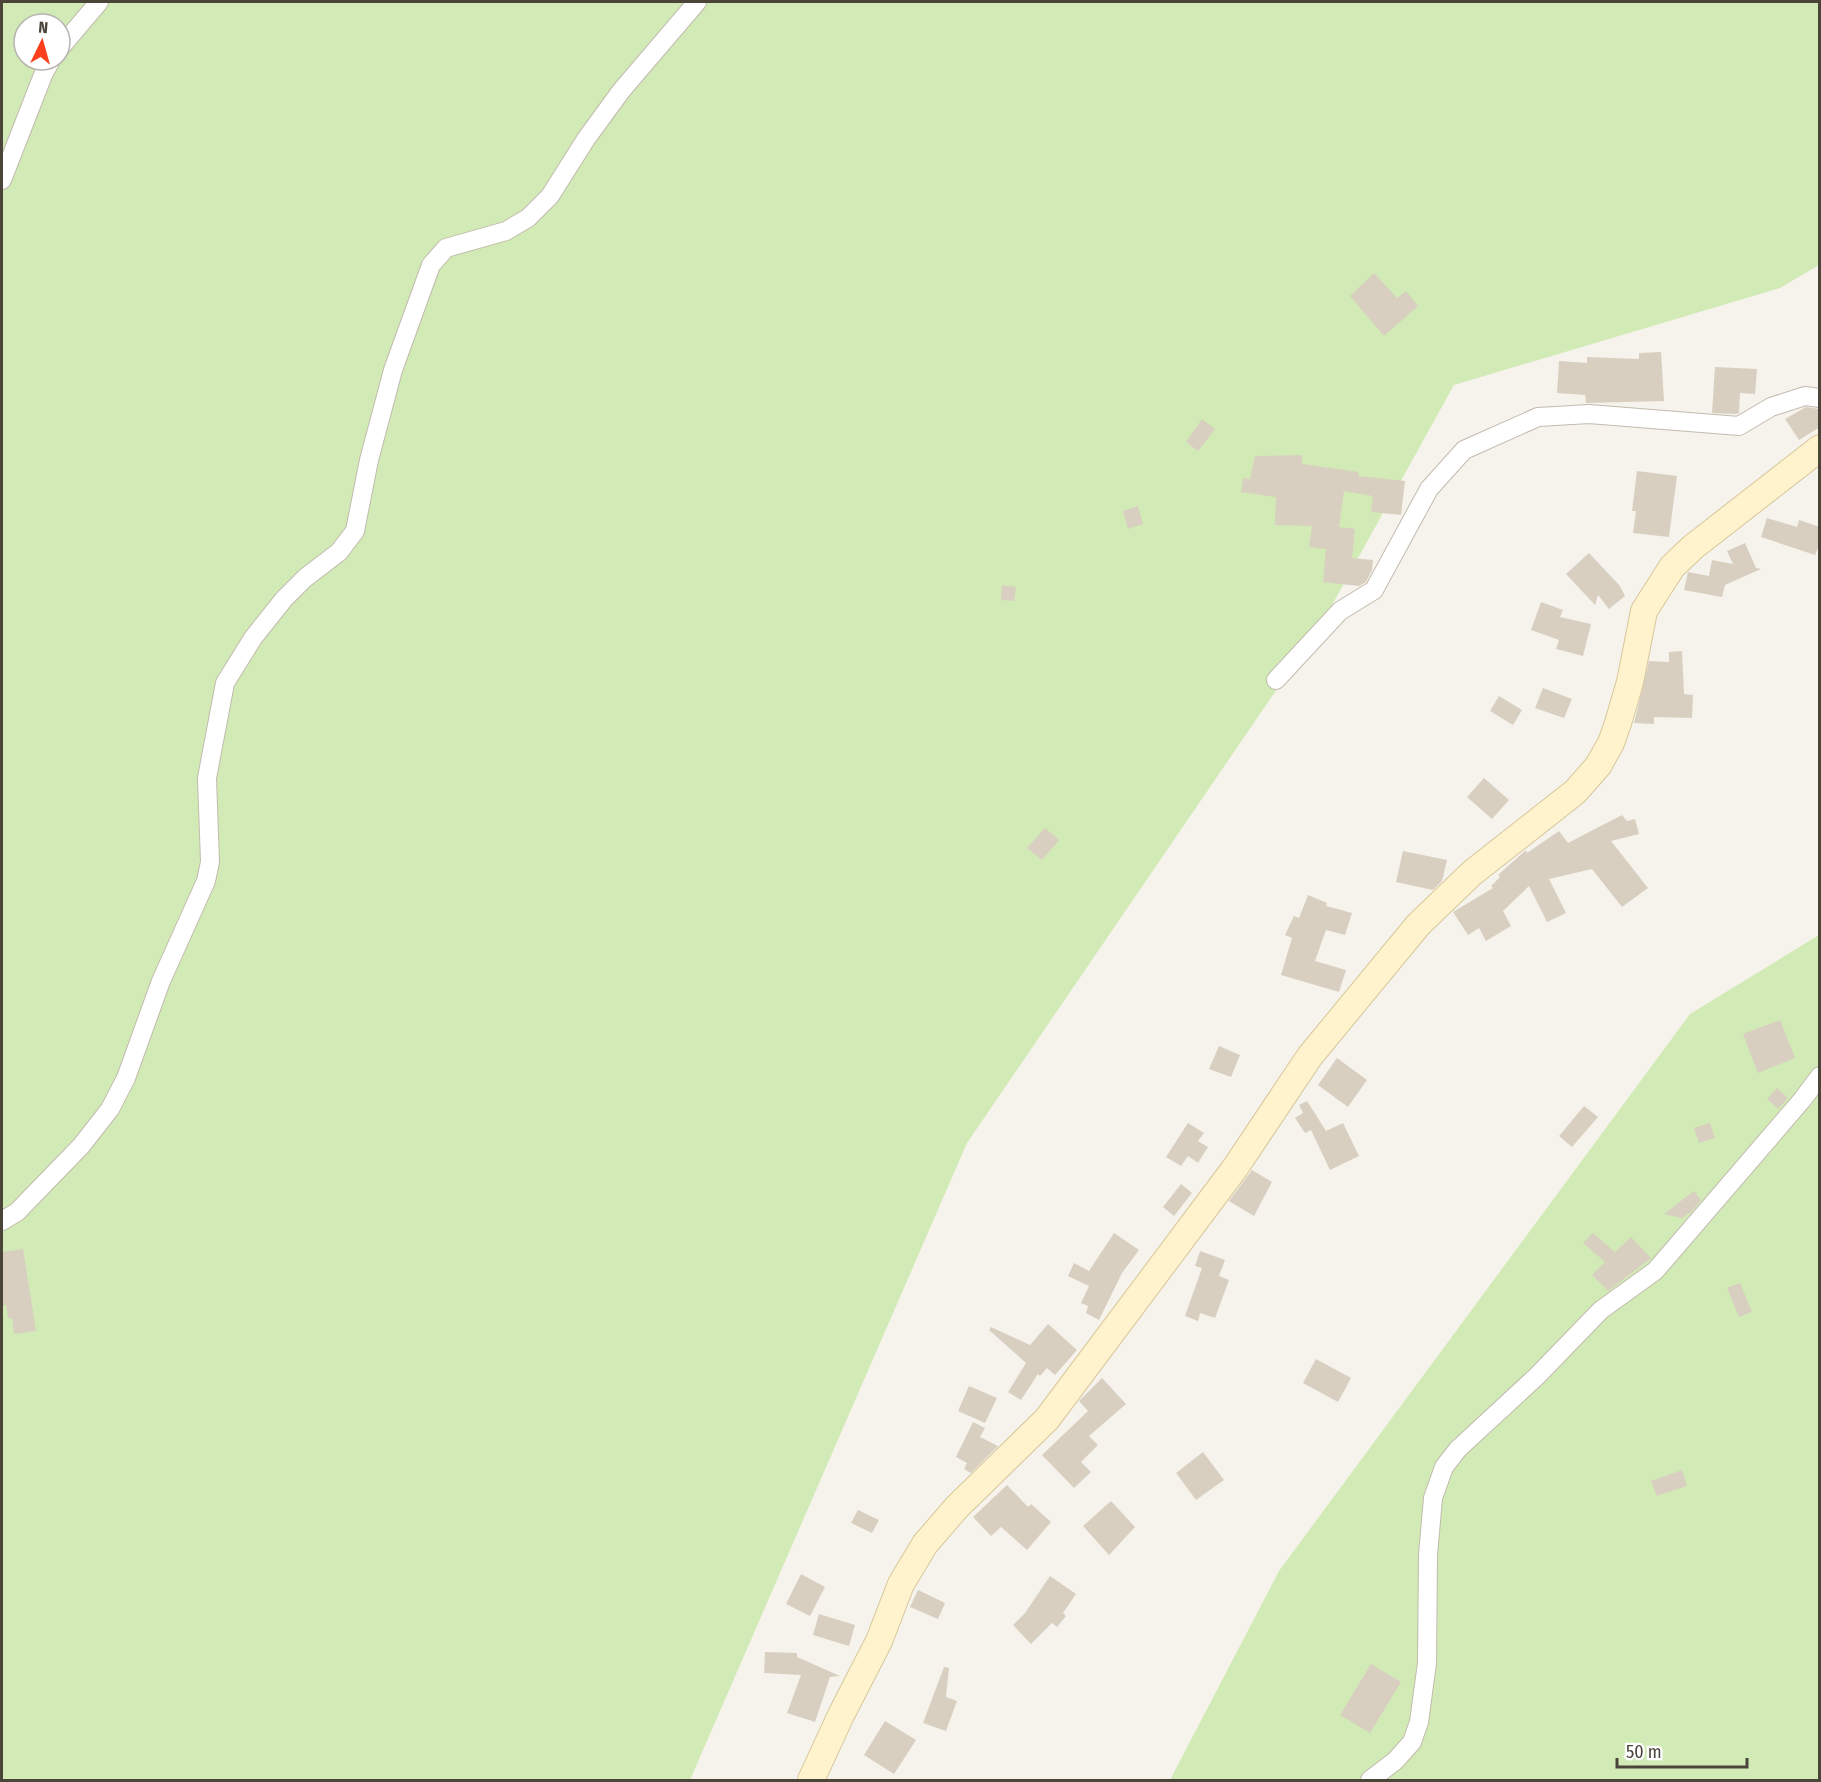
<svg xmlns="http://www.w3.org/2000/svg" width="1821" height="1782" viewBox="0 0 1821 1782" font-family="'Fira Sans Condensed',sans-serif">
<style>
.green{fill:#d2eab5;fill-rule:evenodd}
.building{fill:#d8cfc1}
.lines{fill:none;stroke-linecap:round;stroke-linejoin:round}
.street-casing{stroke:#c2bbae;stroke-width:20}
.secondary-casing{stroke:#d6c79b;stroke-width:28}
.street{stroke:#fff;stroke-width:18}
.secondary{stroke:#fff3cd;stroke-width:26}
</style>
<rect width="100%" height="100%" fill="#f6f3ec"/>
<!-- green -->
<path class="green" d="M2 2H1819V265L1780 288 1454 385 1322 623 967 1143 690 1780H2ZM24 24H60V60H24Z
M1819 935V1780H1170L1279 1571 1690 1014Z"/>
<!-- building -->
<path class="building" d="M1374 273 1397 298 1406 291 1418 306 1384 336 1350 296Z
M1661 352 1664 401 1586 403 1585 395 1557 393 1559 361 1587 363V357L1639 359V353Z
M1715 367 1757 369 1755 394 1740 393 1739 413 1736 414 1712 413Z
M1806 407 1819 409 1820 427 1799 440 1785 419Z
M1202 419 1215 429 1198 451 1186 442Z
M1302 455V464L1359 472 1358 476 1405 481 1401 515 1371 512 1373 496 1344 491 1339 527 1355 529 1352 558 1373 560 1372 570 1366 582 1359 586 1323 582 1326 549 1309 547 1312 526 1275 525 1276 497 1241 492 1243 478 1250 479 1255 456Z
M1637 471 1677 476 1669 537 1633 533 1636 511H1632Z
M1138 506 1143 524 1128 529 1123 511Z
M1767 518 1797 527 1799 520 1820 527V543L1815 555 1761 537Z
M1745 543 1756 568 1761 569 1725 585 1722 597 1684 590 1688 572 1709 576 1712 560 1733 564 1727 551Z
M1589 553 1620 586 1625 596 1609 609 1598 595 1595 605 1566 574Z
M1002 585 1016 587 1014 601 1001 600Z
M1541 602 1563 610 1560 617 1591 624 1583 656 1556 649 1559 640 1531 630Z
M1682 651 1684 694 1693 695 1692 718 1654 717V724L1634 723 1649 661 1669 662V652Z
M1543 688 1572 699 1564 718 1535 708Z
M1499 696 1522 710 1513 725 1490 711Z
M1484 778 1509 800 1492 819 1467 797Z
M1622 815 1627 821 1635 819 1639 834 1611 841 1648 888 1622 907 1592 869 1549 879 1566 913 1547 922 1529 886 1503 911 1511 926 1486 941 1479 928 1468 935 1453 912 1493 888 1491 886 1500 877 1498 875 1526 850 1527 853 1559 831 1568 843Z
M1045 828 1059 840 1042 860 1027 848Z
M1403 851 1447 860 1442 881 1433 890 1396 882Z
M1308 895 1327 903 1326 906 1352 913 1345 935 1326 930 1315 961 1346 970 1339 992 1281 975 1292 938 1285 935 1294 916 1299 918Z
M1780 1020 1795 1058 1758 1073 1743 1034Z
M1219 1046 1240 1055 1231 1077 1209 1069Z
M1337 1058 1367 1080 1348 1107 1318 1085Z
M1777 1088 1788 1098 1778 1109 1767 1099Z
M1307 1101 1326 1131 1343 1123 1359 1156 1330 1170 1311 1130 1305 1133 1295 1118 1303 1113 1299 1105Z
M1584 1106 1598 1117 1572 1147 1559 1136Z
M1188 1123 1204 1133 1198 1141 1208 1147 1198 1163 1188 1156 1181 1166 1166 1157Z
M1710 1123 1715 1138 1699 1143 1694 1128Z
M1252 1170 1272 1182 1254 1216 1229 1201Z
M1181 1184 1192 1193 1174 1216 1163 1207Z
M1694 1191 1701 1200 1692 1211 1682 1218 1664 1214Z
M1114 1233 1139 1250 1122 1273 1099 1320 1086 1313 1088 1306 1081 1303 1089 1286 1068 1276 1074 1263 1089 1271Z
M1593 1233 1615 1252 1631 1237 1651 1258 1608 1291 1592 1275 1605 1262 1583 1243Z
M23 1249 36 1331 14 1334 12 1318H8L6 1305 2 1306V1252Z
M1200 1251 1225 1260 1219 1276 1229 1280 1215 1318 1200 1313 1198 1321 1185 1316 1202 1268 1195 1266Z
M1740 1283 1752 1312 1739 1317 1727 1288Z
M1048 1324 1077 1350 1055 1375 1047 1368 1040 1376 1038 1374 1021 1400 1008 1392 1026 1363 989 1330 991 1327 1030 1345Z
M1316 1359 1351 1378 1338 1402 1303 1383Z
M1102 1378 1126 1404 1089 1436 1098 1445 1081 1462 1091 1472 1074 1488 1042 1455 1088 1411 1079 1401Z
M969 1386 997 1398 985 1423 958 1411Z
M973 1422 985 1428 980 1437 998 1446 971 1473 964 1469 967 1463 956 1457Z
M1203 1452 1224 1480 1196 1500 1176 1473Z
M1682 1470 1687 1486 1657 1496 1651 1481Z
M1007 1485 1028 1507 1031 1504 1051 1522 1027 1550 1001 1527 991 1536 973 1517Z
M1111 1501 1135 1527 1109 1555 1083 1526Z
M858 1510 879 1520 872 1533 851 1523Z
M801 1574 825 1587 810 1616 786 1604Z
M1050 1576 1076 1594 1063 1613 1066 1616 1057 1627 1052 1623 1031 1644 1013 1625 1025 1613Z
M918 1590 945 1603 938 1619 910 1607Z
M819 1614 855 1625 849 1646 813 1635Z
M765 1652 797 1653V1657L840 1676 830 1677 815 1722 787 1713 801 1675 764 1673Z
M1371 1664 1401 1682 1370 1733 1340 1715Z
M944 1667 949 1668 946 1697 957 1701 946 1731 923 1723Z
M885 1721 916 1740 894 1774 864 1755Z"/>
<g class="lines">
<!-- street casing -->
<g class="street-casing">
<path id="street" d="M60 48 99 2
M2 180 43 75 51 60
M1276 680 1340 611 1374 590 1429 489 1464 450 1538 417 1589 414 1739 426 1771 407 1805 396 1820 398
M2 1221 17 1212 81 1146 110 1109 126 1078 161 981 206 881 210 862 207 778 225 683 253 638 284 599 305 578 339 552 355 531 369 460 393 370 431 265 446 248 506 231 528 218 550 196 586 139 621 91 697 2
M1370 1780 1395 1761 1412 1742 1419 1722 1427 1663 1428 1555 1433 1498 1444 1467 1458 1449 1536 1377 1601 1310 1655 1271 1802 1100 1820 1076"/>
</g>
<!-- secondary casing -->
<g class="secondary-casing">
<path id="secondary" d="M811 1780 841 1715 879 1641 901 1584 925 1544 957 1507 1047 1419 1235 1168 1310 1056 1418 925 1472 873 1575 792 1598 766 1611 743 1618 723 1630 682 1644 611 1672 567 1693 547 1820 448"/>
</g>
<!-- street -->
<use href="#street" class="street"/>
<!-- secondary -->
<use href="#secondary" class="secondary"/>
</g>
<!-- border -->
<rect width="1821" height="1782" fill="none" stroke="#4b4439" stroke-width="6"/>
<!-- north arrow -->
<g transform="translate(42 42) rotate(5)"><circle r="28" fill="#ffffff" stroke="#b7b4b0" stroke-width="1.5"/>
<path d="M0-4.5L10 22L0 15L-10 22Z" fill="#fc3f1d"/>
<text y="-9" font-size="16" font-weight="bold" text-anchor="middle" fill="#4b4439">N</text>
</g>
<!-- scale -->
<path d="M1617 1758v9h130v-9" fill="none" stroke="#4b4439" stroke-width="3"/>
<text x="1626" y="1758" font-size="18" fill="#4b4439" stroke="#ffffff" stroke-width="4.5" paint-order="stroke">50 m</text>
</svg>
